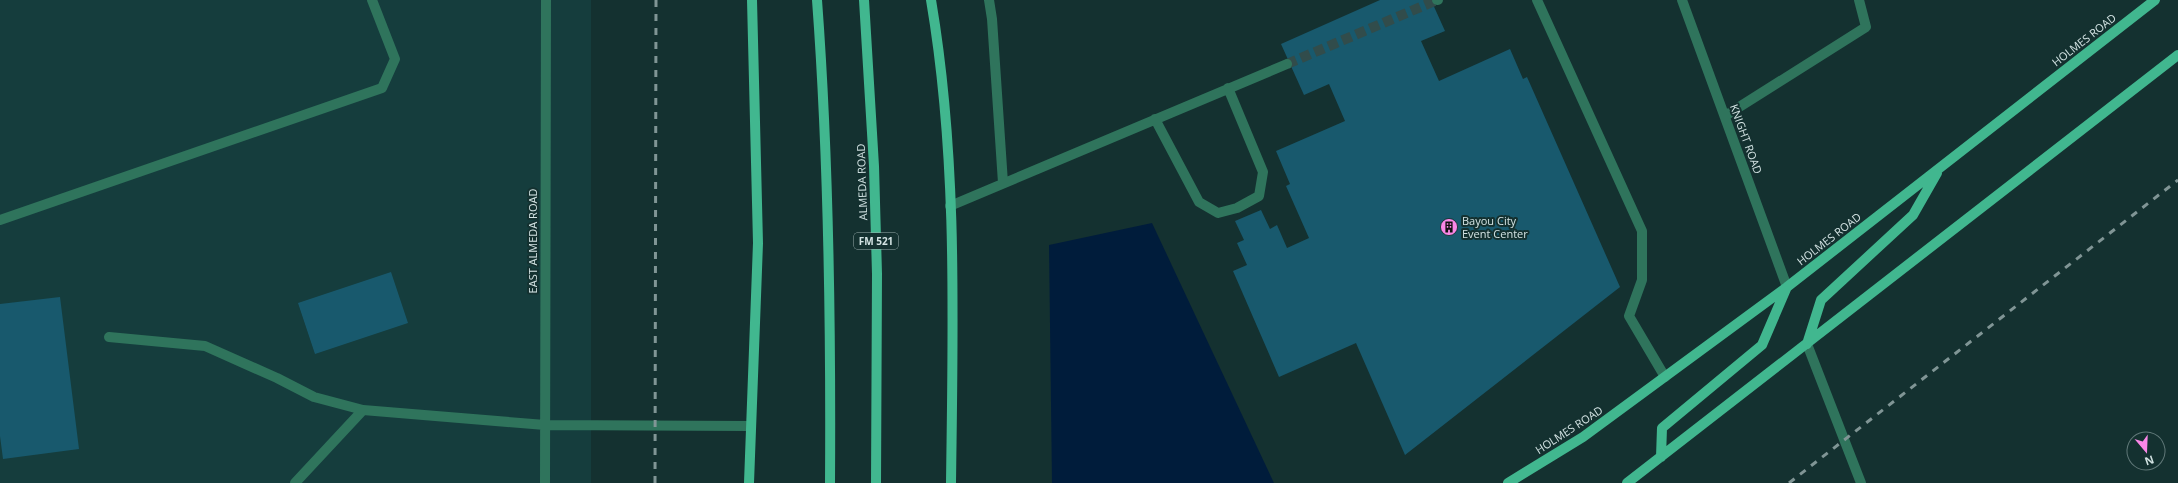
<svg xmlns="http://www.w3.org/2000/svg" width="2178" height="483" viewBox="0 0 2178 483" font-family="'Open Sans',sans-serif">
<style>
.built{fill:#153d3d}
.water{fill:#001c3b}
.building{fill:#18596d}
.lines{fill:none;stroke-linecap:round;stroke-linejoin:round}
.minor-tunnel{stroke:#314c4b;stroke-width:10;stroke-dasharray:10 5;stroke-linecap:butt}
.minor{stroke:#2f745c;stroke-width:10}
.major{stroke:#41b78f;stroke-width:10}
.rail{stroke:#809595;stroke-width:3;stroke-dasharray:7 7;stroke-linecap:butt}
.labels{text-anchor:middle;stroke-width:4;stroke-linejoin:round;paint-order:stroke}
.shield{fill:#143130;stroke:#9aaead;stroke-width:1}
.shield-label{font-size:10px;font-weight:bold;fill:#d3e3e3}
.street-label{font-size:11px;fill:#d3e3e3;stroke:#143130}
.poi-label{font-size:11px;fill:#d3e3e3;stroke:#143130;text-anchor:start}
</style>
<rect width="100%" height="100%" fill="#143130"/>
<!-- built -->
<path class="built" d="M0 0H591V483H0Z"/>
<!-- water -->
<path class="water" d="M1152 223 1274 483H1052L1049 245Z"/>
<!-- building -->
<path class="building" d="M1380 0H1431L1445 31 1421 41 1439 81 1510 49 1523 79 1527 77 1620 287 1405 455 1356 343 1279 377 1233 271 1247 265 1237 243 1244 240 1235 221 1261 210 1270 229 1277 225 1287 248 1309 238 1286 186 1290 184 1276 151 1345 121 1329 84 1304 95 1281 44Z
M391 272 408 323 315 354 298 303Z
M60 297 79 449 3 459 0 436V304Z"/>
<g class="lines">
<!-- minor-tunnel -->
<path class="minor-tunnel" d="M1287 64 1437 0"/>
<!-- minor -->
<path class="minor" d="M989 0 992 19 1003 183
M1437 0H1438
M1537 0 1642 231V280L1629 316 1665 377
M1682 0 1787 287
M1725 116 1866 27 1859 0
M1155 119 1199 202 1218 213 1237 208 1259 196 1263 172 1228 88
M950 206 1287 64
M0 220 382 88 395 59 372 0
M109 337 205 346 277 378 314 397 363 410
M1807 344 1861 483
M295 483 363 410 545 425 750 426
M545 483 546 0"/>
<!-- major -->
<path class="major" d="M817 0C829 161 831 322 830 483
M864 0 874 166 877 274 876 483
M931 0C958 159 953 322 951 483
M1807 344 1821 300 1913 215 1937 173
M1661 457 1662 428 1762 345 1786 289
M749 483 758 243 752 0
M1508 483 1583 437 1787 287 2155 0
M1627 483 2178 55"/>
<!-- rail -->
<path class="rail" d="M655 483 656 0
M1789 483 2178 180"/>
</g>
<!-- icons -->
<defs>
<g id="building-disc" transform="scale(0.9)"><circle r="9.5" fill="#fa87e7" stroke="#143130"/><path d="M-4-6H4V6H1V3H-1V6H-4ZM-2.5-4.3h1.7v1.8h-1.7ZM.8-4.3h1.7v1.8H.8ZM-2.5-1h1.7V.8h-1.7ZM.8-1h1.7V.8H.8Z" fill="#111"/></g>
</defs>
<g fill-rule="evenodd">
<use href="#building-disc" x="1449" y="227"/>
</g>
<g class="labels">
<!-- shield labels -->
<rect class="shield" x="854" y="233" width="44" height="16" rx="3"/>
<g class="shield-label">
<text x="876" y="245">FM 521</text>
</g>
<!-- street labels -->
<g class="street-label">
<text transform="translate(2084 40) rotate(-38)" y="4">HOLMES ROAD</text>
<text transform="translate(1746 139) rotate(70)" y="4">KNIGHT ROAD</text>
<text transform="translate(862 182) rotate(-92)" y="4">ALMEDA ROAD</text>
<text transform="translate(1829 239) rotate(-38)" y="4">HOLMES ROAD</text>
<text transform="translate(533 241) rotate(-90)" y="4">EAST ALMEDA ROAD</text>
<text transform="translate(1569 430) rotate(-33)" y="4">HOLMES ROAD</text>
</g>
<!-- poi labels -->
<g class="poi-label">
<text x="1462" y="225">Bayou City<tspan x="1462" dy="13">Event Center</tspan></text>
</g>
</g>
<!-- north arrow -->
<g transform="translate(2146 451) rotate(161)"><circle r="19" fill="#143130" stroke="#607878"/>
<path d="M0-3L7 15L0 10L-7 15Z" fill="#fa87e7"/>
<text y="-6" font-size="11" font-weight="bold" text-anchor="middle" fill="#d3e3e3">N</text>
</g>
</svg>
